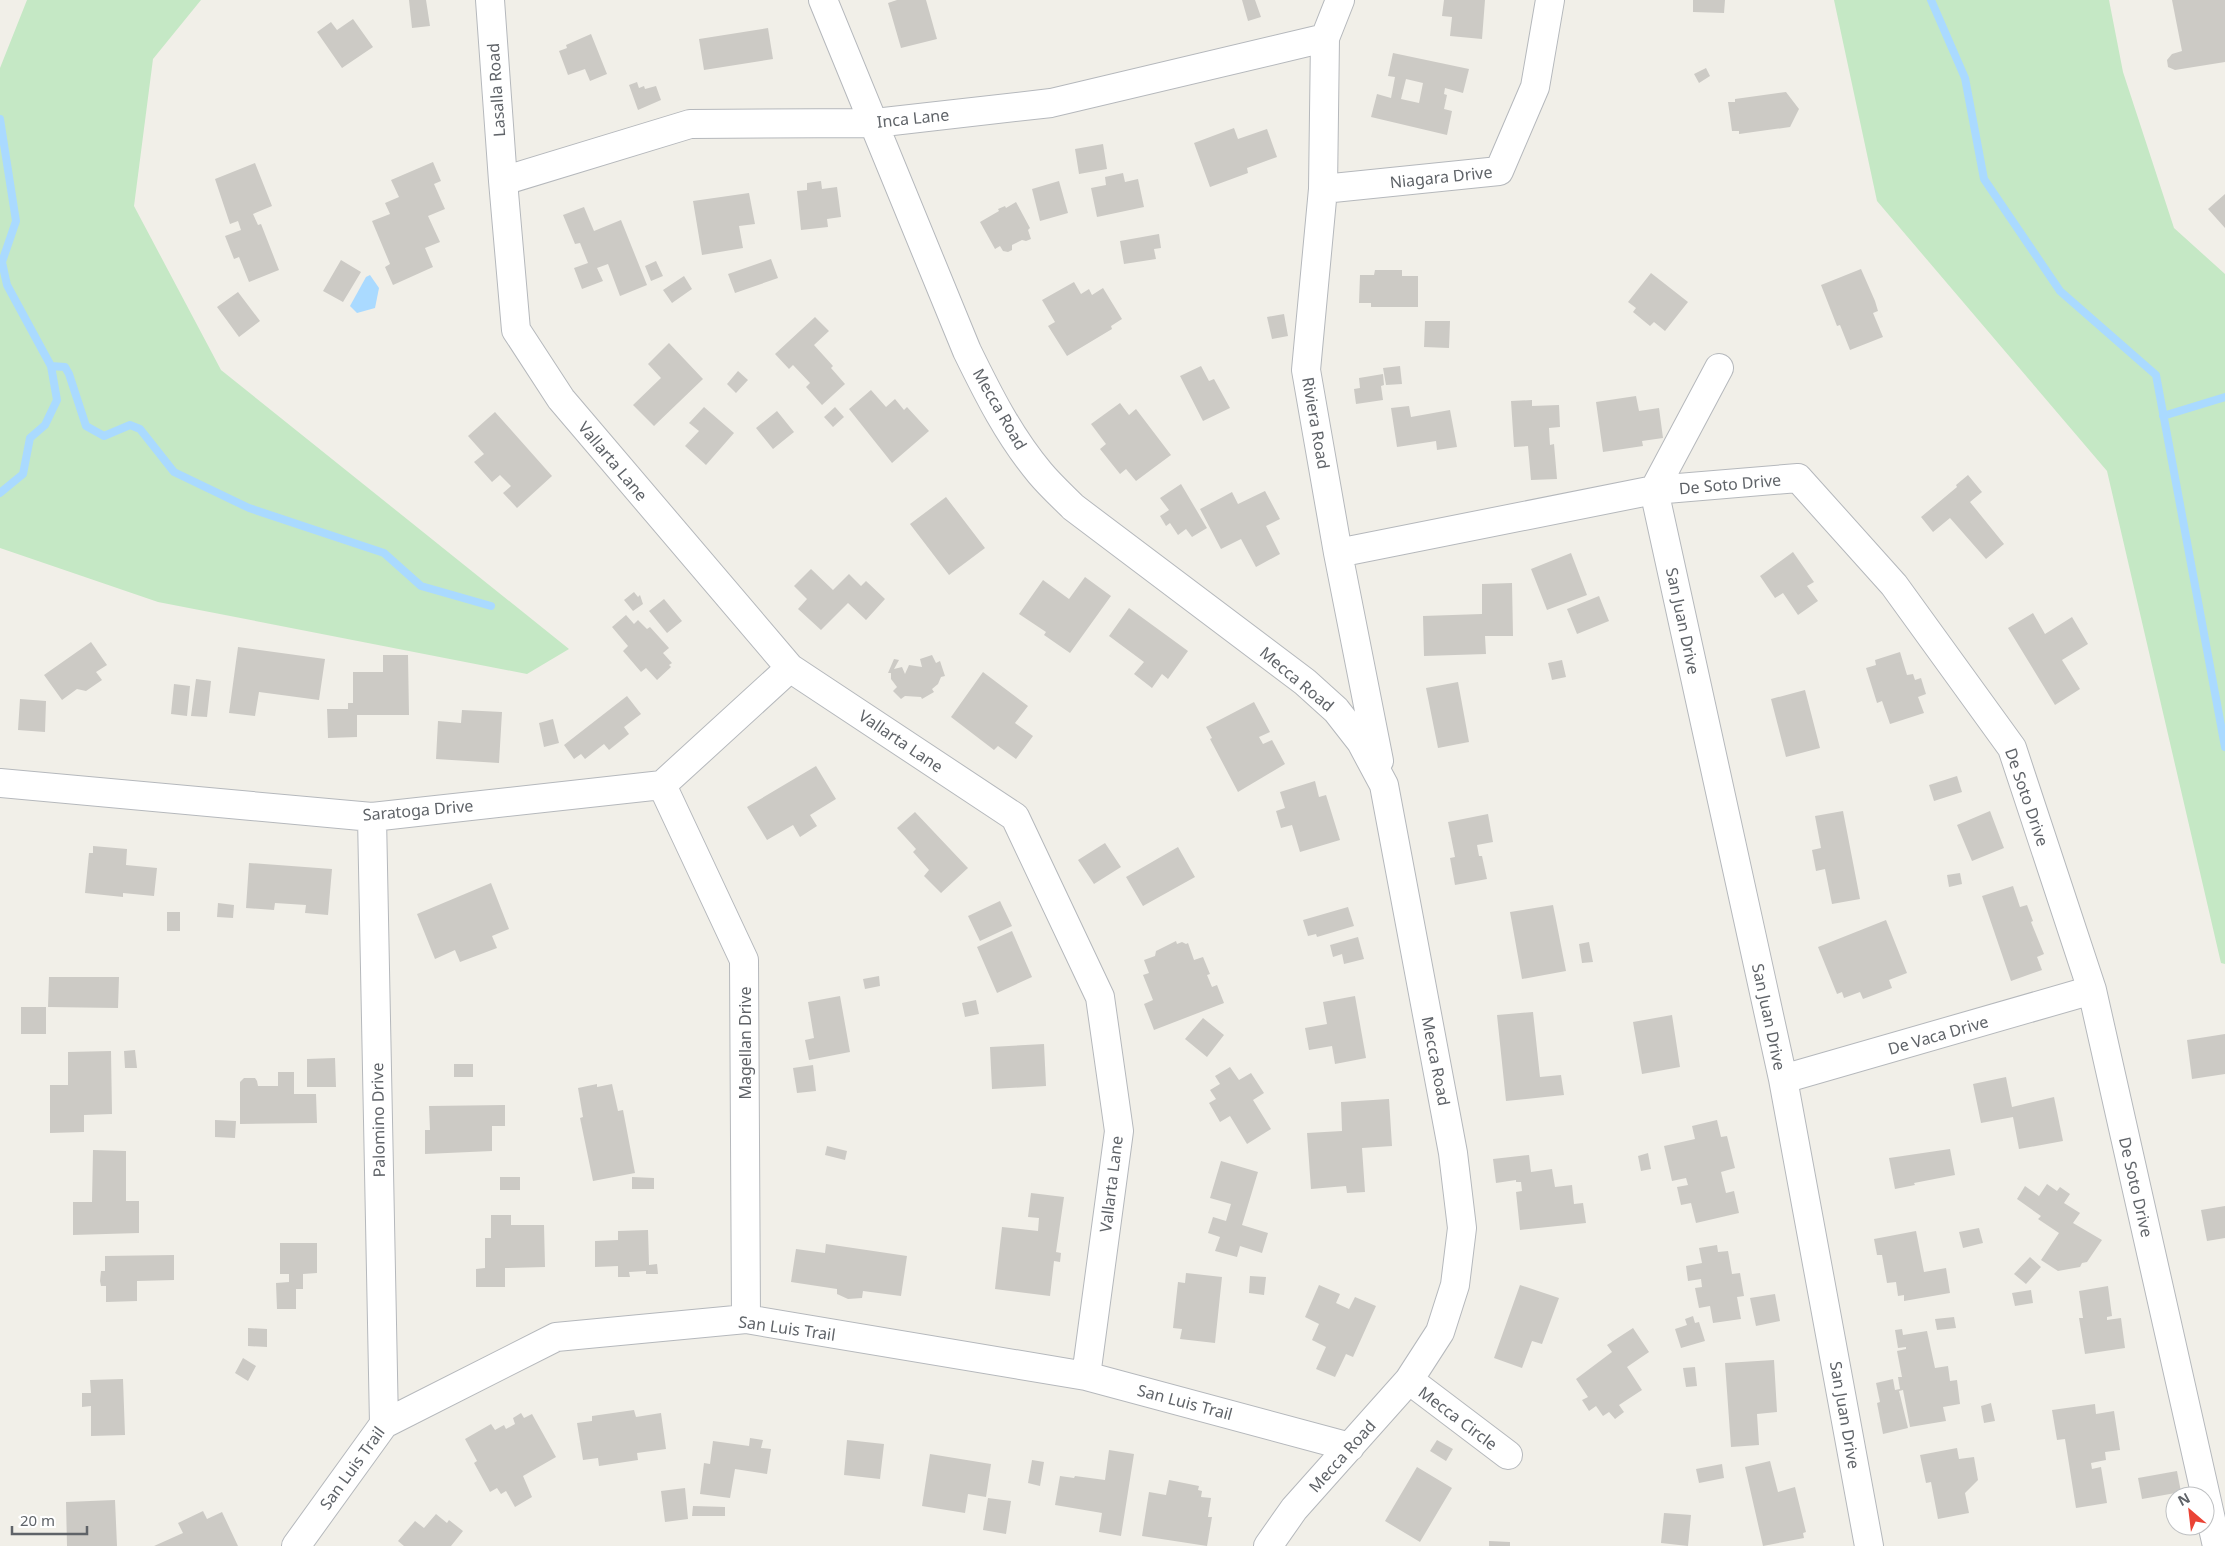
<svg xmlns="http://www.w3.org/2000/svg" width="2225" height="1546" viewBox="0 0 2225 1546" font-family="'Noto Sans',sans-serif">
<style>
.green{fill:#c5e8c5}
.water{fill:#aadaff}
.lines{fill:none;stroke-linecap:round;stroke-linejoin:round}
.stream{stroke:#aadaff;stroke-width:8}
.building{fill:#cccac5;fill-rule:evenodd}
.minor-casing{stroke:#b5b8bc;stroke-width:30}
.minor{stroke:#fff;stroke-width:28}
.labels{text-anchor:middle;stroke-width:4;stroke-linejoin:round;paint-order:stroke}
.street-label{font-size:16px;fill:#5f6368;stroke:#fff}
</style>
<rect width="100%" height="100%" fill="#f1efe8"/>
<!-- green -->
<path class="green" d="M27 0H201L153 59 134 206 221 370 569 649 527 674 158 602 0 548V68Z
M1834 0H2109L2123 72 2174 228 2225 274V964L2221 963 2107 471 1877 201Z"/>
<!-- water -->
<path class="water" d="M370 275 379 288 375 308 357 313 350 306 366 277Z"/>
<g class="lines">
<!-- stream -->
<path class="stream" d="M1931 0 1965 78 1984 179 2060 291 2156 375 2225 747
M0 119 16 221 2 262 7 285 51 366 65 367 69 374 86 426 104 436 130 425 140 429 174 472 249 508 384 553 421 586 491 606
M2163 416 2225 397
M0 493 23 474 30 438 45 425 57 400 51 366"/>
</g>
<!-- building -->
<path class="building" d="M409 0H426L430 26 412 28Z
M897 0H926L937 39 901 48 888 3Z
M1242 0H1255L1261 17 1248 21Z
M1444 0H1485L1482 39 1450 36 1452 17 1442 16Z
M1693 0H1725L1724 13 1693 12Z
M2172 0H2225V62L2175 70 2168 67 2167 60 2172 54 2182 51Z
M353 19 373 47 342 68 317 32 331 22 337 30Z
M768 28 773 59 704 70 699 39Z
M591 34 607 74 590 81 585 69 568 75 559 51 567 48 566 45Z
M1393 53 1469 69 1463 93 1445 88 1444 94 1447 95 1444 109 1452 111 1447 135 1371 117 1377 94 1391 98 1395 77 1388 76ZM1406 79 1423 83 1419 103 1401 99Z
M1706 68 1710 76 1699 83 1694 74Z
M637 82 639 88 644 86 645 89 656 86 661 100 638 110 629 85Z
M1786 92 1799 109 1790 127 1739 134V131H1732L1728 102H1735V99Z
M1234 128 1238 139 1267 129 1277 157 1247 168 1248 173 1210 187 1194 143Z
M1103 144 1107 169 1079 174 1075 149Z
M433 162 441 181 434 184 445 209 428 216 440 242 425 248 433 267 393 285 385 267 390 264 372 221 390 214 385 203 399 197 391 180Z
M255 163 272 206 253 214 258 225 261 224 279 270 249 282 239 257 234 259 225 236 241 230 238 221 230 224 215 179Z
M1123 173 1125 182 1138 179 1144 207 1097 217 1091 188 1106 185 1105 177Z
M821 181 822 189 837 187 841 217 827 219 828 227 801 230 797 191 807 190V183Z
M1059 181 1068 213 1040 221 1032 189Z
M749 193 755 224 739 226 743 248 702 255 693 201Z
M2225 194V228L2208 209Z
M1016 202 1030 228 1028 230 1031 239 1026 241 1022 240 1012 245V250L1008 252 1003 251 1000 246 995 249 980 222 999 211 998 209 1005 206 1006 208Z
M584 207 594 231 621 220 647 285 620 296 608 264 597 268 603 281 582 289 574 268 588 263 580 243 575 244 563 215Z
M1159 234 1161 248 1154 249 1156 259 1124 264 1120 241Z
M771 259 778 278 735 293 728 274Z
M341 260 361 272 343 302 323 291Z
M656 261 663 276 651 281 645 266Z
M1861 269 1875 301 1878 311 1873 313 1883 337 1850 350 1840 325 1837 326 1821 285Z
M1375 270H1402V276H1418V307H1371V303H1359L1360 275H1374Z
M1651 273 1688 302 1665 331 1654 322 1650 326 1633 312 1636 308 1628 302Z
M684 276 692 289 672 303 663 290Z
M1074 282 1081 294 1089 289 1092 295 1103 288 1122 319 1111 326 1112 329 1067 356 1048 326 1055 322 1042 300Z
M238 292 260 321 239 337 217 307Z
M1284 314 1288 336 1272 339 1267 317Z
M815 317 829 331 814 345 833 366 831 368 845 384 822 405 806 387 810 383 793 365 789 369 775 354Z
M1425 321H1450L1449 348 1424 347Z
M669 343 703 379 654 426 633 405 661 378 648 364Z
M1201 366 1209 381 1214 379 1230 408 1203 421 1180 376Z
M1400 366 1402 384 1386 385 1383 368Z
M738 371 748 380 736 393 727 384Z
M1383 374 1384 385 1381 386 1383 400 1356 404 1354 389 1360 388 1359 378Z
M871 390 886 407 895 399 904 410 907 407 929 431 892 463 849 409Z
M1636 396 1639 411 1659 408 1663 438 1642 441 1643 446 1603 452 1596 402Z
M1532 400V406L1559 405 1560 427 1549 428 1550 445 1554 444 1557 479 1531 480 1528 446 1514 447 1511 401Z
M1120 403 1129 415 1136 409 1171 455 1136 481 1126 469 1120 474 1100 449 1106 444 1091 424Z
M1409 406 1411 417 1450 410 1457 447 1437 450 1436 441 1397 447 1391 408Z
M704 407 734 433 706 465 685 446 699 431 689 423Z
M835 407 844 417 833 427 824 417Z
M777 411 794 432 773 449 756 428Z
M495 412 552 476 517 508 503 493 511 486 500 475 492 482 474 462 484 454 468 436Z
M1968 475 1982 492 1970 502 2004 544 1986 559 1950 518 1933 532 1921 517 1957 487 1956 485Z
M1181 484 1207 528 1192 537 1186 529 1178 535 1170 523 1166 526 1160 516 1169 510 1160 498Z
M1265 491 1280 519 1266 526 1280 554 1256 567 1241 539 1221 549 1200 509 1232 492 1238 504Z
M946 497 985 548 949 575 910 524Z
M1793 552 1814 582 1807 586 1818 601 1798 615 1783 593 1775 598 1760 576Z
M1571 553 1587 595 1547 610 1531 569Z
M811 569 833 590 849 574 861 586 866 581 885 599 866 620 848 603 821 630 798 609 807 599 794 586Z
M1085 577 1111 596 1070 653 1044 635 1046 632 1019 614 1043 580 1069 599Z
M1512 583 1513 636H1485L1486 654 1424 656 1423 616 1482 614V584Z
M634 592 638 597 640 595 643 604 633 611 624 600Z
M1599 596 1609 621 1577 634 1567 609Z
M664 599 682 621 667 633 649 611Z
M1129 608 1188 651 1168 679 1162 674 1152 688 1134 674 1144 662 1109 636Z
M2033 613 2045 634 2072 617 2088 644 2062 660 2080 689 2055 705 2008 628Z
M626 615 634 624 638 620 647 629 650 627 669 648 663 653 672 663 669 665 671 667 657 680 646 668 641 672 623 651 628 646 612 627Z
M91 642 107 665 96 672 102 680 86 691 77 689 62 700 44 675Z
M238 647 325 659 319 700 259 692 255 716 229 713Z
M1900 652 1907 675 1913 674 1915 680 1921 678 1926 694 1918 697 1924 713 1890 724 1882 701 1877 703 1866 668 1876 665 1875 660Z
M383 655H408L409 715H357V737L328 738 327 709H348V703H353V672H383Z
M932 655 936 663 940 661 945 676 941 677 938 684 932 689 934 692 922 699 921 697 905 696 901 699 893 691 897 687 891 679V673H888L894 659 899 660 894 669 902 667 905 674 909 665 922 667 920 659Z
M1562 660 1566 677 1552 680 1548 663Z
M983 672 1028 706 1015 723 1033 736 1016 759 998 746 994 750 951 717Z
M196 679 211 681 207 717 191 716Z
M1458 682 1469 742 1438 748 1426 688Z
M174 684 190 686 187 716 171 714Z
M1805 690 1820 748 1786 757 1771 699Z
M627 696 641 714 624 727 629 734 609 750 604 744 585 759 581 754 574 759 564 745Z
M20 699 46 701 45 732 18 730Z
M1254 702 1270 732 1259 737 1263 744 1272 740 1285 764 1238 792 1210 739 1212 738 1206 727Z
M462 710 502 712 499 763 436 759 438 721 461 723Z
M553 719 559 743 544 747 539 723Z
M816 766 836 799 810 815 817 826 800 837 793 825 767 840 747 807Z
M1957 776 1962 792 1934 801 1929 785Z
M1315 781 1319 797 1326 795 1340 840 1300 852 1292 825 1281 828 1276 811 1285 808 1280 792Z
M1843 811 1860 899 1832 904 1825 869 1816 871 1812 850 1821 848 1815 816Z
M1990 811 2004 848 1972 861 1957 825Z
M915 812 968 868 941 893 924 876 929 870 913 852 916 849 897 828Z
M1488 814 1493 842 1477 845 1479 856H1482L1487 879 1455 885 1450 858 1455 857 1448 822Z
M1105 843 1121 867 1094 884 1078 860Z
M93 846 127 849 126 865 157 868 154 896 123 893V897L85 893 89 853H93Z
M1178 847 1195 877 1143 906 1126 877Z
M249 863 332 869 328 915 305 913 306 905 275 903 274 910 246 908Z
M1960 873 1962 884 1949 887 1947 875Z
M491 883 509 929 492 936 497 948 460 962 455 950 435 959 417 914Z
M2013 886 2020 907 2027 905 2033 921 2031 922 2044 954 2037 957 2042 970 2011 981 1982 896Z
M1000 901 1012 926 980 941 968 916Z
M218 903 234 905 233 918 217 917Z
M1553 905 1566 971 1522 979 1510 912Z
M1348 907 1354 926 1317 937 1316 934 1308 936 1303 920Z
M167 912H180V931H167Z
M1886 920 1907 973 1889 980 1892 988 1863 999 1860 992 1844 998 1842 992 1837 994 1818 947Z
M1012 931 1032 977 997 993 977 947Z
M1358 937 1364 959 1344 964 1342 954 1333 957 1330 945Z
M1176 941 1177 944 1182 942 1186 944 1188 943 1194 960 1203 957 1210 974 1207 975 1212 987 1217 985 1224 1003 1154 1030 1144 1004 1153 1000 1143 975 1149 973 1144 960 1155 956 1156 951Z
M1589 942 1593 962 1582 963 1579 944Z
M879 976 880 986 865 989 863 979Z
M49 977H119L118 1008 48 1007Z
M840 996 850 1052 809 1060 805 1040 814 1038 808 1002Z
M1355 996 1366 1058 1335 1064 1332 1046 1309 1050 1305 1028 1327 1024 1323 1002Z
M976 1000 979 1014 965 1017 962 1003Z
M21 1007H46V1034H21Z
M1533 1012 1540 1077 1561 1075 1564 1095 1506 1101 1497 1015Z
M1672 1015 1680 1067 1642 1074 1633 1022Z
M1203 1018 1224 1035 1207 1057 1185 1039Z
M2225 1034V1074L2192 1079 2187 1040Z
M1044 1044 1046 1086 992 1089 990 1047Z
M135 1050 137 1068H125L124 1051Z
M111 1051 112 1114 84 1115V1132L50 1133V1085H68V1052Z
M335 1058 336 1087H307V1059Z
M454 1064H473V1077H454Z
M813 1065 816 1091 797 1093 793 1068Z
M1230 1067 1239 1080 1251 1073 1264 1093 1253 1100 1271 1129 1247 1144 1230 1116 1220 1122 1209 1103 1216 1099 1210 1090 1220 1084 1215 1076Z
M278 1072H294V1094H316L317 1123 240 1124V1082L244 1078H255L257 1081 258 1086H278Z
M2006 1077 2012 1107 2054 1097 2063 1141 2019 1149 2013 1117 1981 1123 1973 1084Z
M597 1084V1087L612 1084 618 1111 623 1110 635 1173 593 1181 580 1118 583 1117 578 1088Z
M1389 1099 1392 1146 1362 1148 1365 1192 1347 1193 1346 1186 1311 1189 1307 1133 1342 1131 1341 1102Z
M505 1105V1126H492V1151L425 1154V1130H430L429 1106Z
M215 1120 236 1121 235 1138 215 1137Z
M1717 1120 1721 1137 1727 1136 1735 1168 1721 1172 1726 1193 1734 1191 1739 1213 1696 1223 1691 1203 1681 1205 1677 1187 1688 1185 1686 1178 1672 1181 1664 1146 1695 1139 1692 1126Z
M827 1146 847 1151 845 1160 825 1155Z
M1950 1149 1955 1175 1914 1183 1915 1185 1895 1189 1889 1158Z
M93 1150 126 1151V1201H139V1233L73 1235V1202H92Z
M1648 1153 1651 1169 1641 1171 1638 1156Z
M1529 1155 1531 1172 1552 1169 1555 1187 1572 1185 1574 1204 1583 1203 1586 1223 1520 1230 1516 1192 1522 1191 1521 1182H1516V1180L1496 1183 1493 1159Z
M1221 1161 1258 1172 1242 1225 1268 1233 1262 1253 1240 1246 1237 1257 1215 1251 1220 1237 1208 1233 1213 1217 1226 1221 1231 1204 1210 1198Z
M500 1177H520V1190H500Z
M632 1177 654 1178V1189H632Z
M2047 1184 2057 1191 2060 1187 2070 1194 2064 1203 2080 1213 2073 1223 2102 1240 2087 1262 2082 1263 2080 1267 2058 1271 2041 1260 2059 1233 2038 1219 2041 1216 2017 1199 2025 1186 2039 1196Z
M1031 1193 1064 1197 1056 1252 1061 1253 1060 1262 1054 1261 1050 1296 995 1289 1002 1227 1038 1231 1039 1218 1028 1217Z
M2225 1206V1238L2207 1241 2201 1210Z
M491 1215H511V1225H544L545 1267 505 1268V1287H476V1269L485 1268V1238H491Z
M1979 1228 1983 1243 1963 1248 1959 1232Z
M648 1230 649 1265 657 1264 658 1274H646V1271L629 1272 630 1277H618V1266L595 1267V1241L618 1240V1231Z
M1916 1231 1924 1272 1946 1268 1950 1293 1904 1301V1295L1898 1296 1896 1282 1887 1283 1882 1255H1877L1874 1239Z
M280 1243H317V1273L303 1274V1289H296V1309H277L276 1283 289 1282V1274H280Z
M826 1244 907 1256 901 1296 863 1291 862 1298 848 1299 837 1294V1289L791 1282 796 1249 825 1253Z
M1717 1245 1718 1252 1728 1251 1732 1274 1740 1273 1744 1296 1737 1297 1741 1319 1713 1323 1710 1306 1699 1308 1695 1288 1702 1287 1701 1279 1688 1281 1686 1266 1702 1263 1699 1248Z
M174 1255V1280L137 1281V1301L106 1302V1286H101L100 1281 101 1271H105V1256Z
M2030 1257 2041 1267 2026 1284 2014 1274Z
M1186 1273 1222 1277 1215 1343 1180 1339 1182 1329 1173 1328 1178 1282 1185 1283Z
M1250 1276 1266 1277 1264 1295 1249 1293Z
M1319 1285 1340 1294 1336 1303 1349 1309 1355 1297 1376 1306 1353 1357 1346 1354 1335 1377 1316 1369 1326 1347 1312 1340 1319 1324 1305 1317Z
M1520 1285 1559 1298 1542 1344 1532 1341 1522 1368 1494 1358Z
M2108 1286 2112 1316 2107 1317V1320L2121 1318 2125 1348 2085 1354 2079 1318H2083L2079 1291Z
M2031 1290 2033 1303 2015 1306 2012 1293Z
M1775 1294 1780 1321 1756 1326 1750 1298Z
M1693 1316 1695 1323 1699 1322 1705 1341 1681 1348 1675 1329 1687 1325 1685 1319Z
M1954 1317 1956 1328 1937 1330 1935 1319Z
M248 1328 267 1329V1347L248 1346Z
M1633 1328 1649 1352 1627 1367 1642 1390 1619 1405 1624 1412 1615 1419 1609 1412 1603 1416 1596 1406 1589 1411 1582 1400 1588 1397 1576 1379 1612 1352 1607 1345Z
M1902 1329 1903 1335 1927 1331 1935 1368 1948 1366 1950 1381 1957 1380 1960 1404 1943 1407 1946 1421 1910 1427 1903 1390 1899 1391 1908 1428 1883 1434 1877 1403 1880 1402 1876 1383 1893 1379 1895 1390 1900 1389 1898 1377H1902L1897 1351 1906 1349V1347L1898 1348 1895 1330Z
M243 1358 256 1366 248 1381 235 1373Z
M1774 1360 1777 1412 1757 1414 1759 1445 1731 1447 1725 1363Z
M1695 1367 1697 1386 1686 1387 1683 1368Z
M123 1379 125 1435 91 1436V1406L82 1407V1393H91L90 1380Z
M1991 1403 1995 1421 1984 1423 1981 1406Z
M2095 1404 2096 1414 2114 1411 2120 1450 2105 1452 2106 1460 2091 1463 2092 1469 2101 1467 2107 1503 2076 1508 2065 1439 2057 1440 2052 1410Z
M634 1410 636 1417 661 1413 666 1449 637 1453 638 1460 599 1466 598 1458 583 1460 577 1423 592 1421V1416Z
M521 1413 524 1418 532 1414 556 1457 523 1476 532 1497 515 1507 506 1491 501 1494 497 1488 490 1492 474 1463 477 1461 465 1439 491 1424 495 1430 504 1425 506 1429 515 1424 513 1418Z
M750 1438 763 1440 761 1448 771 1449 767 1474 735 1469 730 1498 700 1494 704 1463 710 1464 713 1441 749 1446Z
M847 1440 884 1444 880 1479 844 1475Z
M1437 1440 1453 1449 1446 1461 1430 1451Z
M1957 1448 1959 1459 1974 1457 1978 1480 1965 1493 1969 1513 1938 1519 1931 1482 1926 1483 1920 1455Z
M1109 1450 1134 1454 1121 1536 1099 1532 1102 1513 1055 1505 1060 1476 1074 1478 1075 1476 1105 1480Z
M930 1454 991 1464 986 1497 968 1494 965 1513 922 1506Z
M1032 1460 1044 1462 1040 1486 1028 1483Z
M1770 1461 1778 1492 1795 1487 1806 1532 1803 1533 1804 1538 1763 1546 1745 1467Z
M1722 1464 1724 1478 1699 1483 1696 1469Z
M1417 1467 1452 1488 1420 1542 1385 1521Z
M2177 1471 2181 1492 2142 1499 2138 1478Z
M1169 1480 1199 1486 1198 1490 1202 1491 1201 1497 1211 1498 1208 1517H1212L1207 1546 1142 1536 1149 1492 1166 1495Z
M685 1488 688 1519 665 1522 661 1491Z
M988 1498 1011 1501 1006 1534 983 1530Z
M115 1500 117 1546H67L66 1502Z
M693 1506 725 1507V1516H692Z
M203 1511 207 1519 222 1512 238 1546H154L183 1533 178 1523Z
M1664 1513 1691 1515 1688 1546 1661 1543Z
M436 1514 447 1523 449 1520 463 1531 451 1546H404L398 1541 415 1521 424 1528Z
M1489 1541 1510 1542V1546H1489Z"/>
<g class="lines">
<!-- minor casing -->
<g class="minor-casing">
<path id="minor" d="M490 0 503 181 516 330 561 399 790 668 1015 817 1100 997 1119 1131 1086 1376
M823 0 967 351C988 394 1009 436 1040 473 1050 485 1062 496 1073 507L1305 682 1336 710 1361 742 1384 785 1453 1153 1462 1228 1455 1285 1440 1332 1409 1380 1294 1509 1268 1546
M1340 0 1325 38 1323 189 1306 370 1338 553 1379 761
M503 181 690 124 875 123 1051 103 1325 38
M1323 189 1499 171 1535 87 1550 0
M1719 368 1654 490 1783 1079 1869 1546
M1338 553 1654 490 1798 478 1894 585 2012 748 2092 990 2217 1546
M0 783 372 817 662 785 790 668
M662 785 744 960 746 1319
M372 817 384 1424
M1783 1079 2092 990
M1409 1380 1508 1455
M296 1546 384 1424 556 1337 746 1319 1086 1376 1350 1447"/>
</g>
<!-- minor -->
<use href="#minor" class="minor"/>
</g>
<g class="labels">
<!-- street labels -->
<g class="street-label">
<text transform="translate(496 90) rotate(-94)" y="6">Lasalla Road</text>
<text transform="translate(913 118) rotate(-6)" y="6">Inca Lane</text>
<text transform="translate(1441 177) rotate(-6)" y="6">Niagara Drive</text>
<text transform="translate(1000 409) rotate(60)" y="6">Mecca Road</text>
<text transform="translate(1316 423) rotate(80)" y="6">Riviera Road</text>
<text transform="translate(613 461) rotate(50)" y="6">Vallarta Lane</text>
<text transform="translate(1730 484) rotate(-5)" y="6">De Soto Drive</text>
<text transform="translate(1683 621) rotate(78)" y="6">San Juan Drive</text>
<text transform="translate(1297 679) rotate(40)" y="6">Mecca Road</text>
<text transform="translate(901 741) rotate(34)" y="6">Vallarta Lane</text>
<text transform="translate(2027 797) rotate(71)" y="6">De Soto Drive</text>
<text transform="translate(418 810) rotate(-5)" y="6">Saratoga Drive</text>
<text transform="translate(1769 1017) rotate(78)" y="6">San Juan Drive</text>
<text transform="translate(1938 1035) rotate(-16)" y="6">De Vaca Drive</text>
<text transform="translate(745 1043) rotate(-90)" y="6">Magellan Drive</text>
<text transform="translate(1436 1061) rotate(79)" y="6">Mecca Road</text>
<text transform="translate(378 1120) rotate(-91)" y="6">Palomino Drive</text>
<text transform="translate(1111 1184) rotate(-83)" y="6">Vallarta Lane</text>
<text transform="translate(2136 1187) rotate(77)" y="6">De Soto Drive</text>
<text transform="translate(787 1328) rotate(8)" y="6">San Luis Trail</text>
<text transform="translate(1185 1402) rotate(15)" y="6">San Luis Trail</text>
<text transform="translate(1845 1415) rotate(80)" y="6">San Juan Drive</text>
<text transform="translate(1458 1418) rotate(37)" y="6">Mecca Circle</text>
<text transform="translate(1342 1456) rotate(-48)" y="6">Mecca Road</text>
<text transform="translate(352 1468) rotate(-54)" y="6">San Luis Trail</text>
</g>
</g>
<!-- north arrow -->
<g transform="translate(2190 1511) rotate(332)"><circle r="24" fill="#ffffff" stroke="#bfc1c3"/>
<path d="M0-4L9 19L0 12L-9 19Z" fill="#ea4335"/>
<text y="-8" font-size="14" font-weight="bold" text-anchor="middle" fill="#5f6368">N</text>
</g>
<!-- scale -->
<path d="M12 1526v8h75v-8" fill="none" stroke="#5f6368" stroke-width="2.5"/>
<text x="20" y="1526" font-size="15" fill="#5f6368" stroke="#ffffff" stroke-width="4" paint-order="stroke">20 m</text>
</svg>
